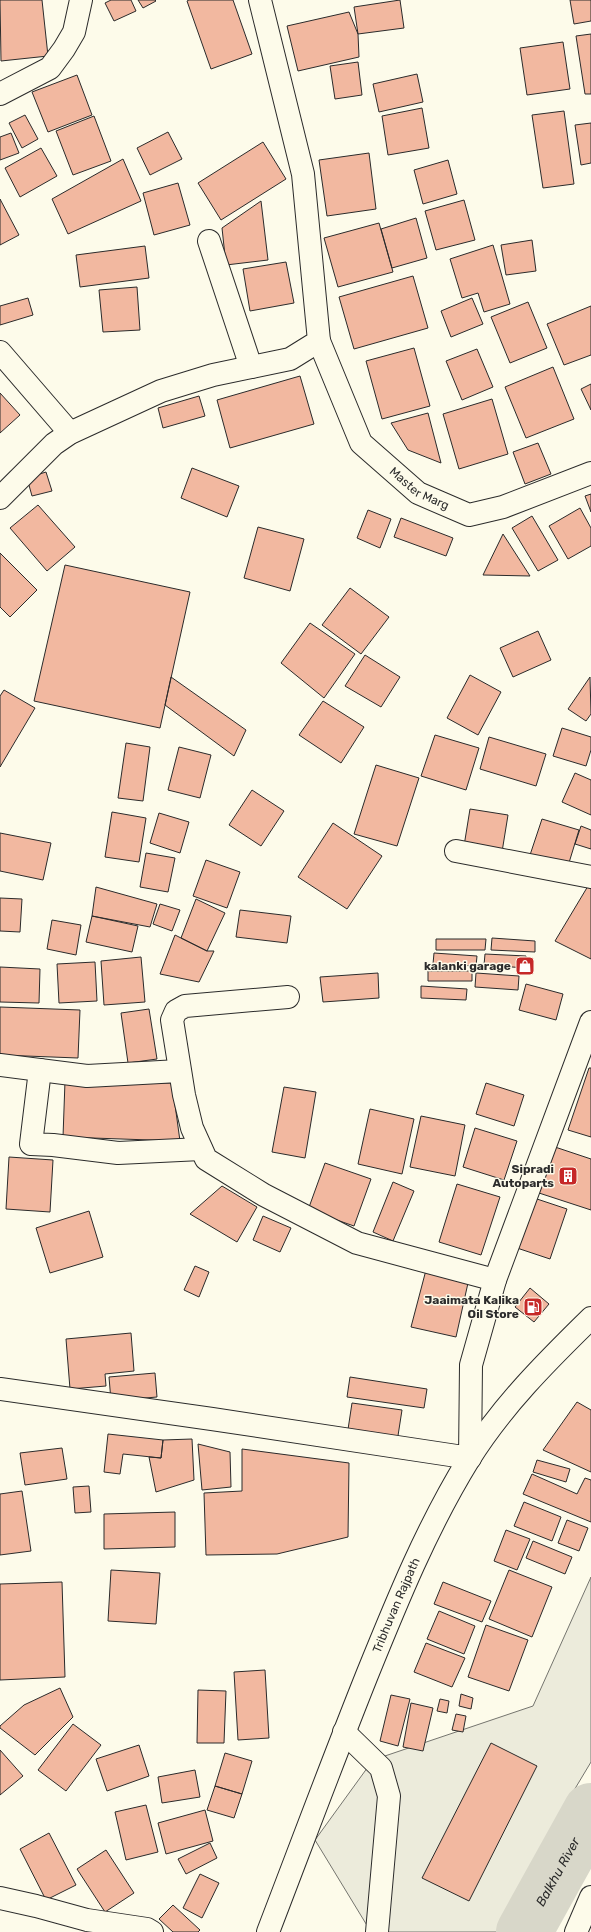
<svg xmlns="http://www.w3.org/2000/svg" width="591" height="1932" viewBox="0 0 591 1932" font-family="Rubik,sans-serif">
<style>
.green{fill:#ecebdb;stroke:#74746e}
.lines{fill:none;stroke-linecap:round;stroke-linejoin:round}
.river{stroke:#d8d7c9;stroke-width:56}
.building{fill:#f2b8a0;stroke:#2b2b2b}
.minor-casing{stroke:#2b2b2b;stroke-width:24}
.tertiary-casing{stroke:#2b2b2b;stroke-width:24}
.trunk-casing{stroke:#2b2b2b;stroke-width:24}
.minor{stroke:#fdfbea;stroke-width:22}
.tertiary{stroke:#fdfbea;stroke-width:22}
.trunk{stroke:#fdfbea;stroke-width:22}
.labels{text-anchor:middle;stroke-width:3;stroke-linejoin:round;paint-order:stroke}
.street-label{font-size:12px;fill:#2b2b2b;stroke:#fdfbea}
.poi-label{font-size:12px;font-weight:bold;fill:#2b2b2b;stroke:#fdfbea;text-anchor:end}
.water-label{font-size:13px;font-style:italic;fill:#2b2b2b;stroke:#fdfbea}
</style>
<rect width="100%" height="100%" fill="#fdfbea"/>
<!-- green -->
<path class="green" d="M591 1577V1762L555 1822 522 1932H371L315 1840 373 1760 533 1706Z"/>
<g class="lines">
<!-- river -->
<path class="river" id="s1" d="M524 1932 591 1811"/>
</g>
<!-- building -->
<path class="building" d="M0 0H42L48 56 1 61Z
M111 0H131L136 11 114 21 105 3Z
M138 0H155L156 1 143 8Z
M189 0H233L252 54 211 69 187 1Z
M400 0 404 28 358 34 354 7Z
M570 0H591V21L574 24Z
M349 12 358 34 359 57 298 71 287 26Z
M591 34V94H585L576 36Z
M563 42 570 89 527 95 520 48Z
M358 62 362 95 335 99 330 66Z
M417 74 423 102 379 112 373 84Z
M77 75 92 115 48 132 32 92Z
M422 108 429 148 388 155 382 116Z
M564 111 574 184 543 188 532 115Z
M25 115 38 139 22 148 9 123Z
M94 116 111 161 73 175 56 131Z
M591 123V163L581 165 575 125Z
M168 132 182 159 150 175 137 148Z
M11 133 19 153 0 160V137Z
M263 142 286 179 221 220 198 183Z
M41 148 57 176 20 197 5 168Z
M369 153 376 209 327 216 319 160Z
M123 159 141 201 68 234 52 199Z
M448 160 457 194 423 204 414 170Z
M178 183 190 225 154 235 143 193Z
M0 199 19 235 0 245Z
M464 200 475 240 436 250 425 211Z
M261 201 268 260 226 265 222 228Z
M416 218 427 258 392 268 381 229Z
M379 223 393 272 338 287 324 238Z
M532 240 536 271 506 275 501 245Z
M493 245 510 304 484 312 478 293 462 298 450 259Z
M145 246 149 278 80 287 76 255Z
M286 262 294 303 250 311 243 269Z
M413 276 428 328 354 349 339 297Z
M137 287 140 330 103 332 99 290Z
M28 298 33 315 0 325V306Z
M472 298 483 324 451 337 441 311Z
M528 302 547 348 510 363 491 317Z
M591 306V355L564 365 547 324Z
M414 348 430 406 382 419 366 361Z
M477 349 493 387 462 400 446 361Z
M553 367 574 419 526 438 505 387Z
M300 376 314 424 230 448 217 400Z
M591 384V410L581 389Z
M0 393 20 415 0 433Z
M199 396 205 416 163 428 158 408Z
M492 399 508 454 459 469 443 414Z
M428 413 441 463 408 450 391 423Z
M538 443 551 474 525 484 513 452Z
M192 468 239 486 227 517 181 498Z
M46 472 52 491 32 496 27 478Z
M591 494V512L585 496Z
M38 505 75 547 47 571 10 528Z
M580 508 591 528V546L568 559 549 526Z
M368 510 391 519 380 548 357 538Z
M532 516 558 560 538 571 512 528Z
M401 518 453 538 446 556 394 537Z
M258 527 304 539 290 591 244 578Z
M503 534 530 576 483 575Z
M0 553 37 590 10 617 0 607Z
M65 565 190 592 160 728 34 701Z
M350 588 389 617 361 654 322 625Z
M310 623 355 654 324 698 281 663Z
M538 631 551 660 513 677 500 648Z
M365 655 400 677 381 707 345 686Z
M470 675 501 692 478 735 447 718Z
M171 677 246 730 234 756 165 705Z
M590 677 591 714 586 721 568 709Z
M4 690 35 708 0 767V696Z
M323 701 364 727 341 763 299 735Z
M562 728 591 737V750L586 766 553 756Z
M435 735 479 748 466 790 421 776Z
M489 737 546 754 536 786 480 769Z
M126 743 150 747 143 801 118 798Z
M179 747 211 755 200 798 168 790Z
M376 765 419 778 397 846 354 834Z
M575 773 591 780V815L562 802Z
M252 790 284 811 261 846 229 825Z
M470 809 508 815 502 852 464 846Z
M112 812 146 818 139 862 105 857Z
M159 813 189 822 180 853 150 843Z
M542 819 579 830 568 866 530 855Z
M333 823 382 856 347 909 298 877Z
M581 826 591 830V849L575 844Z
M0 833 51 843 43 880 0 871Z
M146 853 175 858 168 892 140 887Z
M206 860 240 872 227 908 193 896Z
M591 881V959L555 941Z
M96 887 157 904 150 927 92 916Z
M0 898 22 899 20 932 0 931Z
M196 899 225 913 207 951 181 938Z
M160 904 180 910 172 931 153 924Z
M240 910 291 916 287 943 236 937Z
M92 916 138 926 132 952 86 942Z
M52 920 81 925 76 955 47 949Z
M175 935 207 951H214L199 982 160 974Z
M492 938 535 941V952L491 950Z
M436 939H486L485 950H436Z
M434 953 477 956 476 966 433 964Z
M485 954 526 956V968L484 965Z
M141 957 145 1002 104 1005 101 961Z
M95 962 97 1001 59 1003 57 964Z
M0 967 40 969 39 1003 0 1002Z
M428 971H472V981H428Z
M378 973 379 998 323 1002 320 977Z
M476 973 519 976 518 990 475 987Z
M526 984 563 994 556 1020 519 1010Z
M421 986 467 989 466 1000 421 998Z
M0 1007 80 1010 78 1058 0 1055Z
M149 1009 157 1059 128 1063 121 1013Z
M589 1068H591V1137L568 1130Z
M65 1081 172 1083 180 1141 63 1137Z
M486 1083 524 1095 514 1126 476 1114Z
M284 1087 316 1092 305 1158 272 1152Z
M370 1109 414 1119 402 1174 358 1164Z
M421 1116 465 1125 455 1176 410 1167Z
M475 1128 517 1141 504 1180 463 1167Z
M555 1147 591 1159V1210L539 1193Z
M9 1157 53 1160 50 1212 6 1209Z
M325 1163 371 1179 354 1226 308 1210Z
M393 1182 414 1191 393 1241 373 1232Z
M457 1184 500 1197 481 1255 439 1242Z
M222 1186 257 1207 237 1242 190 1214Z
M534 1198 567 1209 550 1259 517 1248Z
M89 1211 103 1257 50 1273 36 1228Z
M263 1216 291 1228 280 1252 253 1240Z
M195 1266 209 1272 199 1297 184 1290Z
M426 1270 468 1283 456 1337 411 1327Z
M530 1288 549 1304 534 1322 515 1307Z
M131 1333 134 1371 105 1374 106 1386 70 1389 66 1339Z
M155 1373 157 1397 111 1401 109 1377Z
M350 1377 427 1389 424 1408 347 1397Z
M577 1402 591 1410V1472L543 1450Z
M352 1403 402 1410 397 1442 347 1436Z
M108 1434 163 1440 161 1458 123 1454 120 1474 104 1472Z
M192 1439 194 1480 156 1492 149 1457 161 1458 163 1440Z
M198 1444 230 1452 231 1487 202 1490Z
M62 1448 67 1479 25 1485 20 1453Z
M242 1449 349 1463 348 1537 277 1554 206 1555 204 1493 242 1491Z
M537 1460 570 1469 566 1482 533 1472Z
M532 1474 577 1494 585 1478 591 1480V1522L523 1494Z
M89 1486 91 1512 75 1513 73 1487Z
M22 1491 31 1551 0 1555V1494Z
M524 1502 561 1517 552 1541 514 1526Z
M175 1512V1547L104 1549V1514Z
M567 1520 588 1528 579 1551 558 1543Z
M506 1530 530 1539 517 1570 494 1561Z
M533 1541 572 1557 565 1574 526 1558Z
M111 1570 160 1573 156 1624 108 1621Z
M509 1570 552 1587 532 1637 489 1619Z
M62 1582 65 1677 0 1680V1584Z
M443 1582 491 1601 482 1622 434 1604Z
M439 1611 475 1626 464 1654 427 1639Z
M486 1625 528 1640 509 1691 468 1677Z
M426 1643 465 1658 452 1687 414 1672Z
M265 1670 269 1738 238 1740 234 1672Z
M60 1688 73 1717 35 1755 0 1728V1726L24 1705Z
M198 1690 226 1691 224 1743H197Z
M461 1694 473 1698 471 1709 459 1706Z
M391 1695 410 1699 398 1746 380 1741Z
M440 1699 449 1701 447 1713 437 1711Z
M411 1703 433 1708 423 1751 403 1747Z
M456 1714 466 1716 463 1732 452 1730Z
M73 1724 101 1745 66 1791 38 1770Z
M491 1743 537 1766 469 1901 422 1878Z
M139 1745 149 1776 107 1791 96 1759Z
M0 1750 23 1776 0 1795Z
M225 1753 252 1761 242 1794 215 1786Z
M195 1770 200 1797 162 1803 158 1777Z
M215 1786 242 1794 234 1818 207 1810Z
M146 1805 158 1852 126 1860 115 1812Z
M205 1810 213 1841 166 1854 158 1823Z
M49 1833 76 1885 46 1900 20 1849Z
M210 1843 217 1858 186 1874 178 1859Z
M106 1850 134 1893 105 1912 77 1869Z
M200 1874 219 1883 202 1918 183 1908Z
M173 1905 200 1930 198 1932H173L159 1919Z"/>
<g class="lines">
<!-- minor casing -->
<g class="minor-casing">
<g id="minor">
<path d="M0 94 50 68 64 49 74 32 81 0"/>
<path d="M209 241 251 367"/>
<path id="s2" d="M319 341 361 443 418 493 469 515 503 507 591 473"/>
<path d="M0 352 70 433"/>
<path d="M456 851 591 877"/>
<path d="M288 997 185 1006 176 1011 172 1020 184 1095 192 1128 206 1159 264 1195 357 1243 495 1280"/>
<path d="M0 1065 87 1076 179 1071"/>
<path d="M40 1070 31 1144 53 1145 118 1153 201 1149"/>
<path d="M0 1389 212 1419 470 1458 471 1365 495 1280 591 1022"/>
<path d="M344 1732 381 1768 389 1796 377 1932"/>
<path d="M0 1898 36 1906 87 1920 147 1929 152 1932"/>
<path d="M576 1932 591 1897"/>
</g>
</g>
<!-- tertiary casing -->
<g class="tertiary-casing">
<path id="tertiary" d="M0 498 54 444 70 433 161 391 213 375 290 359 319 341 303 174 260 0"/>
</g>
<!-- trunk casing -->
<g class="trunk-casing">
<g id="trunk">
<path id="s3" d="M268 1932C301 1846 333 1760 367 1675 397 1601 427 1527 469 1459 502 1406 547 1361 591 1318"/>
</g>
</g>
<!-- minor -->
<use href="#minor" class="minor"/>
<!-- tertiary -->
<use href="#tertiary" class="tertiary"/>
<!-- trunk -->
<use href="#trunk" class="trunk"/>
</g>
<!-- icons -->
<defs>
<g id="shop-square" transform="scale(1)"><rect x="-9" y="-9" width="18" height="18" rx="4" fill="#c62828" stroke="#fdfbea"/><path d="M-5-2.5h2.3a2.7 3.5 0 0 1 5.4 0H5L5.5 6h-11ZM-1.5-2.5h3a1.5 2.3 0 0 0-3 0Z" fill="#fff"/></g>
<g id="building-square" transform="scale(1)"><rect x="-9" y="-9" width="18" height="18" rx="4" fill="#c62828" stroke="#fdfbea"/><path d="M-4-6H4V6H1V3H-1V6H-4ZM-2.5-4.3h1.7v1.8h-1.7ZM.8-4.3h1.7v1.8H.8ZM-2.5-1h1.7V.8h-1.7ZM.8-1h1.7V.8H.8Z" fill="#fff"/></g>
<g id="fuel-square" transform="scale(1)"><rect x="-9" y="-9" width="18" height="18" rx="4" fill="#c62828" stroke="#fdfbea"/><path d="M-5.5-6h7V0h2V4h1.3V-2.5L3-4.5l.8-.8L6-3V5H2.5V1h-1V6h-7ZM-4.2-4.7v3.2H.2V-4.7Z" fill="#fff"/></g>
</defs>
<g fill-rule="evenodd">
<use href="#shop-square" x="525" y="966"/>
<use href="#building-square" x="568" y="1176"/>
<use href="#fuel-square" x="533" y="1307"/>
</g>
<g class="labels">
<!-- street labels -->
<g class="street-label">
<text dy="4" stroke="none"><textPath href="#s2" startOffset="185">Master Marg</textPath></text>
<text dy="4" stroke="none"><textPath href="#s3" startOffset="351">Tribhuvan Rajpath</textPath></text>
</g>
<!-- poi labels -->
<g class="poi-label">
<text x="511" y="970">kalanki garage</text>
<text x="554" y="1173">Sipradi<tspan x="554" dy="14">Autoparts</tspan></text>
<text x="519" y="1304">Jaaimata Kalika<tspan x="519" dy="14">Oil Store</tspan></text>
</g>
<!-- water labels -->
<g class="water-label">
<text dy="5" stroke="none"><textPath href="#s1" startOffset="69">Balkhu River</textPath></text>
</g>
</g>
</svg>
